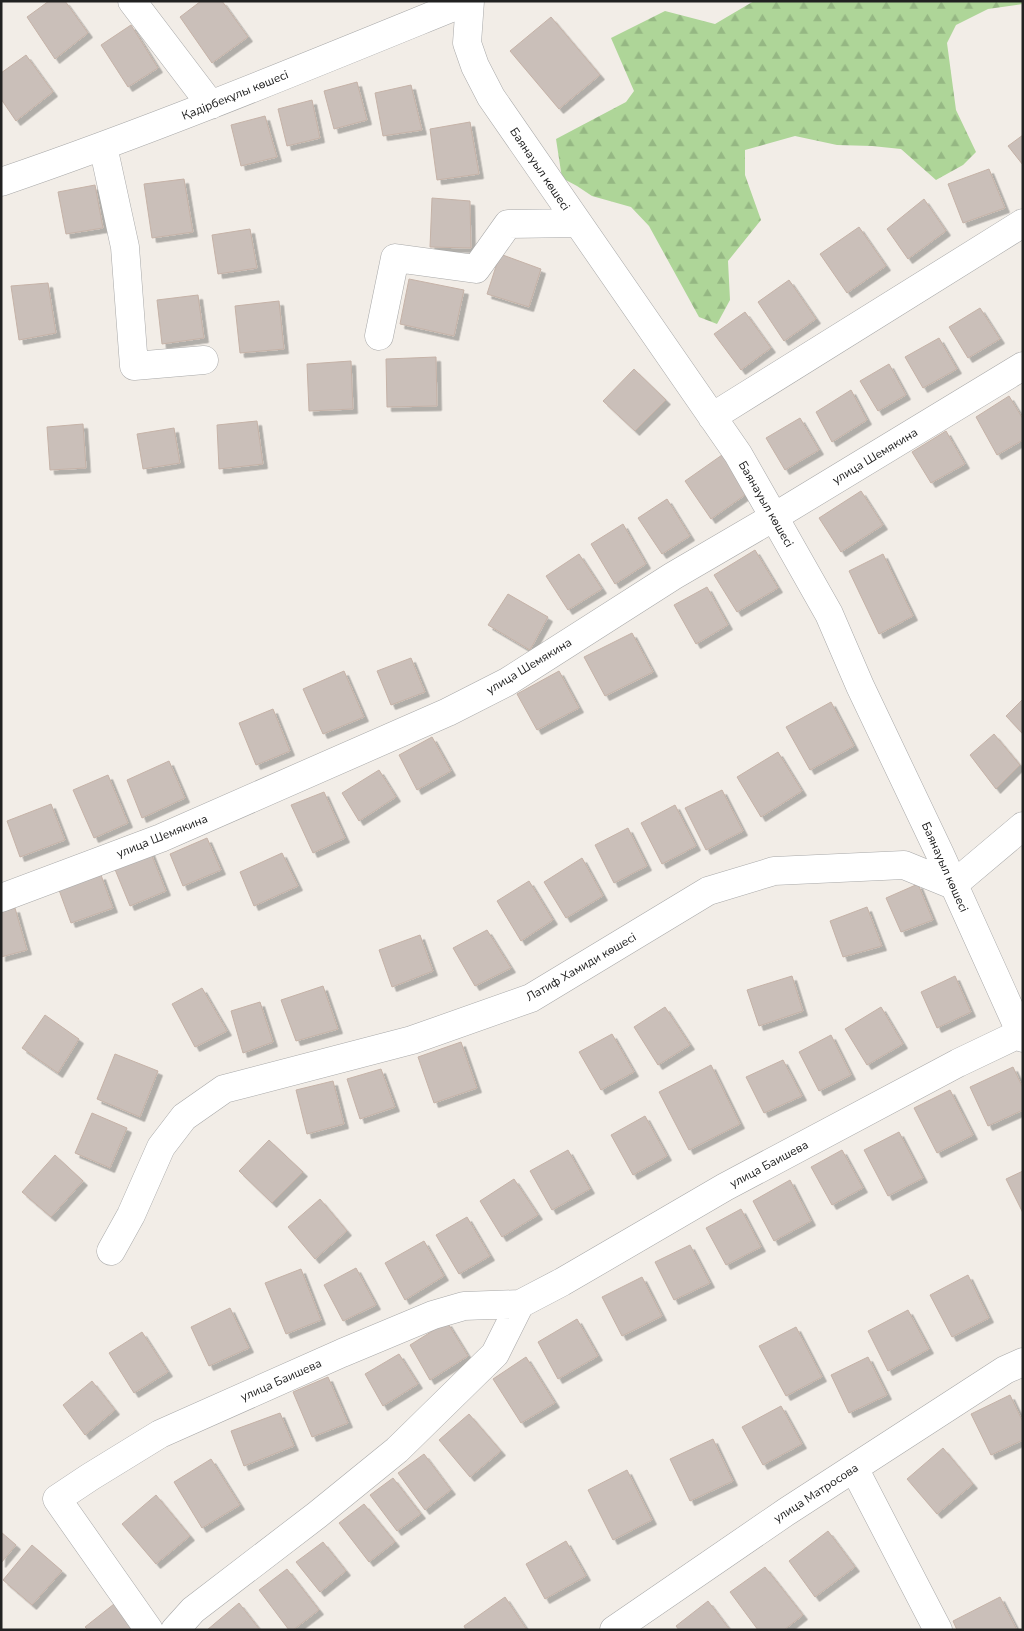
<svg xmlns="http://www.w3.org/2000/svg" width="1024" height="1631" viewBox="0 0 1024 1631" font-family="'Nunito Sans',sans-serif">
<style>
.forest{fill:url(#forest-firs)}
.building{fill:#cabfb9;stroke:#c5b2a7;filter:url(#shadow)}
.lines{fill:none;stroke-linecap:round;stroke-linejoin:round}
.minor-casing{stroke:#a8a8a8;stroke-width:29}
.minor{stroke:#fff;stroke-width:28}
.labels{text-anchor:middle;stroke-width:4;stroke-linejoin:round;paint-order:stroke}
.street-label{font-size:12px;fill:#212121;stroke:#fff}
</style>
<defs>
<pattern id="forest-firs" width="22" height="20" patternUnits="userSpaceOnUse" patternTransform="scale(1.25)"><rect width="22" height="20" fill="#aed598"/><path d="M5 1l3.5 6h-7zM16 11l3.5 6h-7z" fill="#95b783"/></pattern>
<filter id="shadow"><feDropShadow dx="4.5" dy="4.5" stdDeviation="0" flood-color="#0004"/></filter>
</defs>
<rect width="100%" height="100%" fill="#f2ede7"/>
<!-- forest -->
<path class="forest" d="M754 1H1023V4L988 9 956 25 947 43 956 110 976 152 963 165 936 180 901 149 872 146 837 145 795 136 745 150V175L761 220 728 261 730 300 717 324 699 317 649 226 631 207 592 196 577 186 562 178 556 139 626 102 634 91 611 38 665 11 715 24Z"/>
<!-- building -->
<path class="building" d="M49 1H65L88 33 55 59 27 17Z
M201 1H222L248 37 212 63 180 17Z
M551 17 600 75 559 109 510 51Z
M131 25 158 68 128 87 101 45Z
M26 55 53 92 16 121 1 99V73Z
M357 82 367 120 334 129 324 91Z
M411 85 422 130 383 136 375 93Z
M312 100 320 138 287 146 278 109Z
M265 116 277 157 241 166 231 125Z
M470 122 479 174 437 180 430 129Z
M1023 135V165L1008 146Z
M989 169 1005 208 963 223 948 184Z
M184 179 193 232 152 238 144 184Z
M95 185 103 228 66 234 58 192Z
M432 198 470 201 471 248 430 247Z
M924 199 946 231 908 259 887 229Z
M859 227 886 266 847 293 820 254Z
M250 229 257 268 218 274 212 235Z
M500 254 541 269 529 307 487 294Z
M409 279 464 290 454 336 400 324Z
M789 280 816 319 784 341 758 302Z
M48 283 56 333 19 340 11 286Z
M198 295 204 338 162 344 157 300Z
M279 301 284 349 240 353 235 306Z
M980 308 1000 339 968 358 949 327Z
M745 312 771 348 741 370 714 334Z
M939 338 957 369 923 388 905 357Z
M436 357 437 406 387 407 386 359Z
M351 361 353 409 309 411 307 364Z
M889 364 906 395 878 411 860 381Z
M634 369 666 400 635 431 603 401Z
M851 390 867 420 832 442 816 412Z
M1009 396 1023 419V440L997 455 976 417Z
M800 418 819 450 785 470 766 438Z
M257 421 263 464 219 469 217 425Z
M83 424 86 468 50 470 47 427Z
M174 428 180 463 143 469 137 434Z
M946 431 965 464 931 483 912 452Z
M722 455 748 493 711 519 685 481Z
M861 491 883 525 841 552 819 518Z
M667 499 690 536 662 554 638 518Z
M623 524 646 564 615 584 591 544Z
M755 550 778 588 737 612 714 575Z
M579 554 602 589 568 610 546 576Z
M883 554 913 616 879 634 849 571Z
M707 587 728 625 696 644 674 605Z
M508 594 548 617 530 650 488 625Z
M632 633 653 672 605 696 584 657Z
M411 658 425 692 391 705 377 671Z
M344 671 364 717 323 734 303 689Z
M559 671 579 708 537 730 517 694Z
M1023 699V734L1006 716Z
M831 702 854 746 810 770 786 727Z
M273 709 290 751 256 765 239 723Z
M994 734 1020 765 996 789 970 755Z
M432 737 451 771 417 790 399 755Z
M778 752 802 791 761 817 737 777Z
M169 761 185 798 142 818 127 780Z
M379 770 396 797 359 821 342 793Z
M108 775 128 823 94 838 73 790Z
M722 790 743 831 706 850 685 808Z
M324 792 345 838 313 853 291 805Z
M51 804 65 840 20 857 7 821Z
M675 805 696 846 662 864 641 823Z
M628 828 647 866 614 883 595 845Z
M207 838 221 870 183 886 170 854Z
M150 851 166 891 130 906 114 867Z
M282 853 298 886 254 906 240 872Z
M582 858 603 896 566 918 544 882Z
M101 875 113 908 71 923 59 890Z
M529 881 553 920 521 941 497 901Z
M918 884 933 920 901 932 886 898Z
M867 907 882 946 843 957 830 921Z
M15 908 27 950 1 957V912Z
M487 930 511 968 475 986 453 948Z
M420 935 433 971 392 987 379 950Z
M792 976 803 1011 759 1026 747 990Z
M955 976 971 1012 937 1028 921 992Z
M323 986 338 1029 296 1041 281 1000Z
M202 988 227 1031 195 1047 172 1004Z
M260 1002 273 1042 243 1053 231 1011Z
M665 1007 690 1045 658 1065 634 1027Z
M881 1007 903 1044 867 1065 845 1029Z
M45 1015 79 1039 58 1073 22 1048Z
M612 1034 634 1072 601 1090 579 1052Z
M831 1035 851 1075 819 1091 799 1052Z
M461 1042 477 1088 434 1103 418 1057Z
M115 1054 158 1071 140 1117 97 1099Z
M783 1060 802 1096 764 1113 746 1077Z
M711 1065 740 1124 689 1150 659 1092Z
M1013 1067 1023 1088V1110L988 1126 970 1087Z
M381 1069 395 1107 360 1119 347 1079Z
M333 1081 344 1124 307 1134 296 1090Z
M950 1090 973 1135 937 1153 914 1108Z
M92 1113 127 1128 110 1168 75 1153Z
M645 1116 667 1156 633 1175 611 1135Z
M899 1132 923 1178 888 1196 864 1150Z
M269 1140 303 1172 272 1203 239 1171Z
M568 1150 590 1189 552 1210 530 1171Z
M842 1150 863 1188 832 1205 811 1167Z
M55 1155 83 1181 51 1217 22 1192Z
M1023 1171V1213L1006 1179Z
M514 1179 538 1215 502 1237 480 1201Z
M790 1180 811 1221 774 1241 753 1201Z
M320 1199 347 1231 315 1259 288 1227Z
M741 1209 761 1247 726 1265 706 1228Z
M467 1217 490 1256 459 1274 436 1235Z
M424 1241 444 1276 405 1300 385 1263Z
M690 1245 710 1283 674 1300 655 1262Z
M356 1268 376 1305 343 1321 324 1285Z
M301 1269 321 1320 286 1334 265 1283Z
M968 1275 989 1318 952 1337 930 1295Z
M642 1277 662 1316 622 1336 602 1297Z
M230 1308 249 1348 209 1366 191 1327Z
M908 1310 929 1349 888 1371 868 1331Z
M577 1319 598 1356 558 1379 538 1342Z
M447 1322 468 1356 430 1380 410 1345Z
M796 1327 822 1377 786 1396 759 1346Z
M142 1332 168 1372 134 1393 109 1353Z
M399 1354 418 1384 383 1406 365 1374Z
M526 1357 555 1403 521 1423 493 1379Z
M868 1357 887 1395 849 1413 831 1375Z
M328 1377 348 1423 312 1437 293 1392Z
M92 1381 115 1410 85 1435 63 1405Z
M1010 1395 1023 1422V1440L991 1455 971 1414Z
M781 1406 802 1444 763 1465 742 1427Z
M280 1413 294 1446 244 1466 231 1431Z
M469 1414 501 1451 470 1477 439 1440Z
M713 1439 733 1481 690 1501 670 1459Z
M943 1448 973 1484 937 1514 907 1479Z
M424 1454 451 1490 425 1510 398 1473Z
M211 1459 240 1505 202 1528 174 1482Z
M627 1470 652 1520 613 1540 588 1490Z
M393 1478 421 1514 397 1531 370 1495Z
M156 1495 190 1536 156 1564 122 1524Z
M364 1504 395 1542 369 1562 339 1523Z
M828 1531 855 1567 815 1597 789 1561Z
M1 1532 16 1545 1 1563Z
M566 1541 586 1576 545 1599 526 1564Z
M323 1542 346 1571 320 1592 296 1562Z
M32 1545 62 1571 32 1605 3 1580Z
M765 1567 803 1615 784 1630H758L730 1592Z
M287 1569 319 1610 293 1630H289L259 1590Z
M505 1597 527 1630H466L464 1626Z
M1000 1597 1017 1630H957L953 1621Z
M708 1601 730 1630H679L676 1626Z
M239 1603 260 1630H207Z
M114 1604 133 1630H88L85 1627Z"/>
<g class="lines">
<!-- minor casing -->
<g class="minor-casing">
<path id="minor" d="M132 1 211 105
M470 1 467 43 475 66 491 97 738 454 774 517 829 614 860 686 940 854 1023 1038
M103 146 125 247 134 366 204 360
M1 182C159 128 313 64 468 1
M379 336 395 258 476 269 508 224 577 223
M712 417 1023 223
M1 898 161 838 448 712 507 682 673 576 774 517 1023 366
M111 1251 131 1215 161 1147 184 1117 224 1089 412 1040 531 998 708 891 774 871 904 865 953 885 1023 826
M854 1468 938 1630
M149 1630 57 1499 90 1477 160 1434 342 1353 433 1315 464 1306 520 1304 562 1282 725 1187 958 1063 1023 1032
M175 1630 193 1610 317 1515 397 1450 495 1354 520 1304
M614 1630 786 1512 1005 1370 1023 1362"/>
</g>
<!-- minor -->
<use href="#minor" class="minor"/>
</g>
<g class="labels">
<!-- street labels -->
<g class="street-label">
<text transform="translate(235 95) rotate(-22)" y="4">Қадірбекұлы көшесі</text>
<text transform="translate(540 169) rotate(56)" y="4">Баянауыл көшесі</text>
<text transform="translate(875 456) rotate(-31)" y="4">улица Шемякина</text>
<text transform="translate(766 504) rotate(60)" y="4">Баянауыл көшесі</text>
<text transform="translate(529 666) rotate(-31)" y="4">улица Шемякина</text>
<text transform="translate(162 836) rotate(-22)" y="4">улица Шемякина</text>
<text transform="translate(945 867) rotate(66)" y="4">Баянауыл көшесі</text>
<text transform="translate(581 967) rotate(-30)" y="4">Латиф Хамиди көшесі</text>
<text transform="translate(769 1164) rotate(-28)" y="4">улица Баишева</text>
<text transform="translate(281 1380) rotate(-24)" y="4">улица Баишева</text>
<text transform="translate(816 1493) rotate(-33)" y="4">улица Матросова</text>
</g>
</g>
<!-- border -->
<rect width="1024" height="1631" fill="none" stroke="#212121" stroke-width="5"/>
</svg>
